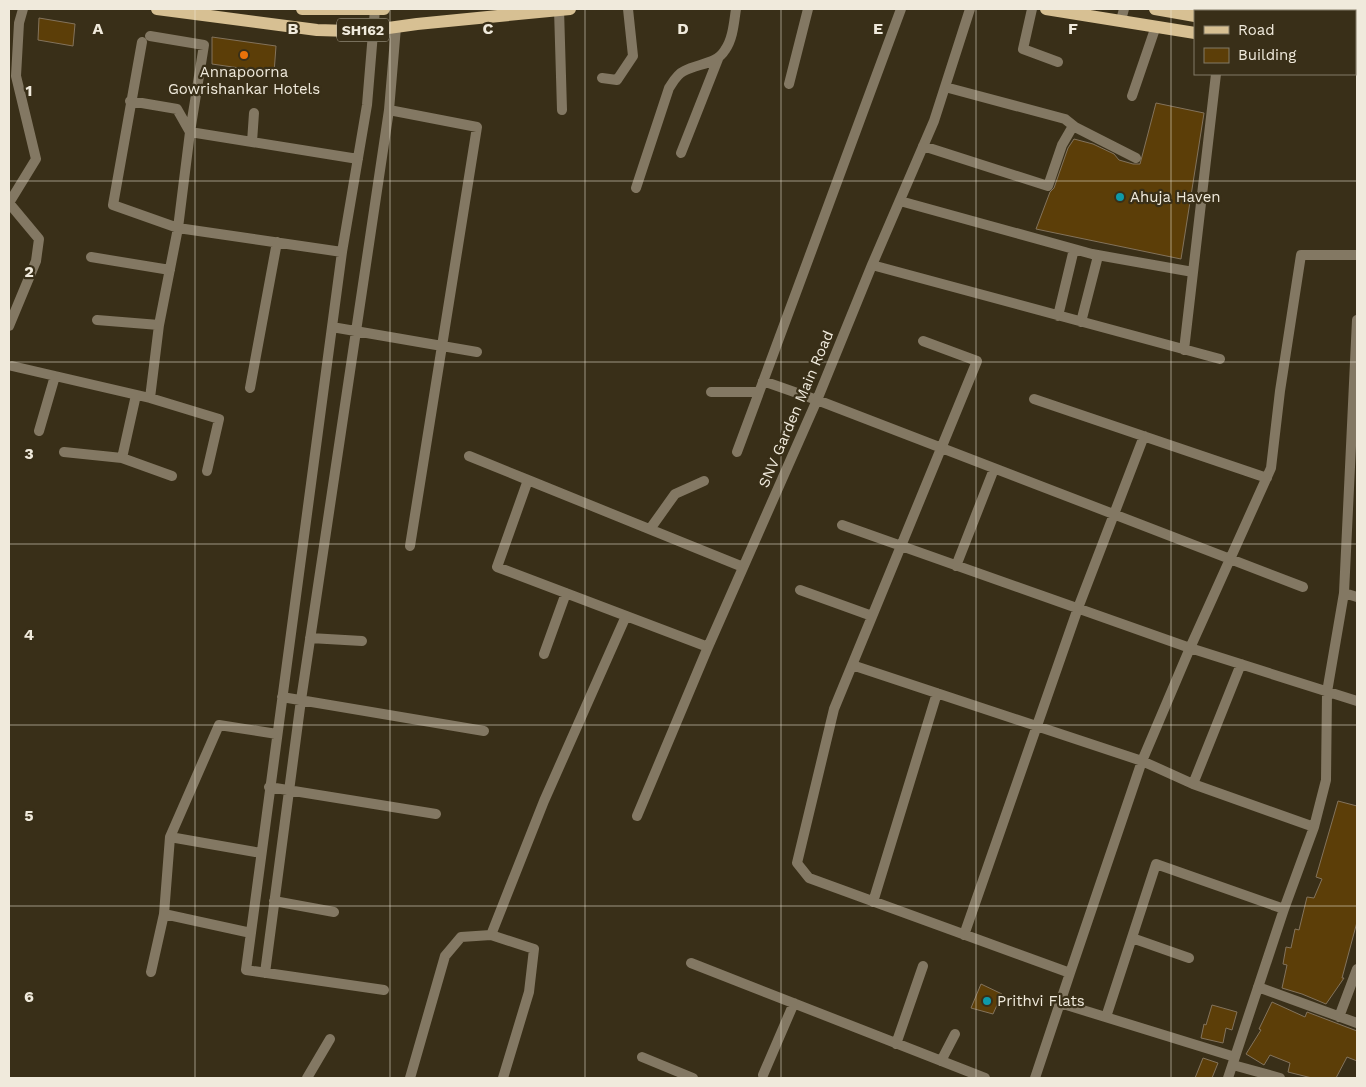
<svg xmlns="http://www.w3.org/2000/svg" width="1366" height="1087" viewBox="0 0 1366 1087" font-family="'Work Sans',sans-serif">
<style>
.building{fill:#5c3e08;stroke:#83735c}
.lines{fill:none;stroke-linecap:round;stroke-linejoin:round}
.minor{stroke:#837863;stroke-width:10}
.primary{stroke:#d7c093;stroke-width:12}
.grid{fill:none;stroke:#f0eadc;stroke-width:1;stroke-opacity:0.55}
.food-dot{fill:#e8710a;stroke:#392f18;stroke-width:2}
.culture-dot{fill:#0f9aa8;stroke:#392f18;stroke-width:2}
.labels{text-anchor:middle;stroke-width:4.5;stroke-linejoin:round;paint-order:stroke}
.shield{fill:#392f18;stroke:#b9b2a1;stroke-width:1}
.shield-label{font-size:14px;font-weight:bold;fill:#f0eadc}
.poi-label{font-size:15px;fill:#f0eadc;stroke:#392f18;text-anchor:start}
.street-label{font-size:15px;fill:#f0eadc;stroke:#392f18}
.grid-label{font-size:16px;text-anchor:middle;font-weight:bold;fill:#f0eadc;stroke:#392f18;stroke-width:4.5;stroke-linejoin:round;paint-order:stroke}
</style>
<rect width="100%" height="100%" fill="#392f18"/>
<!-- building -->
<path class="building" d="M39 18 75 24 73 46 38 40Z
M212 37 276 46 274 73 212 64Z
M1156 103 1204 113 1181 259 1036 229 1050 192 1054 188 1068 148 1074 139 1093 144 1114 154 1119 160 1133 164H1140Z
M1338 801 1357 806V922L1342 978H1344L1326 1004 1302 994 1282 988 1287 965 1283 964 1286 947 1291 948 1295 929 1299 930 1307 897 1314 898 1322 879 1316 877Z
M981 984 1002 994 993 1014 971 1008Z
M1272 1002 1305 1017 1307 1012 1357 1031V1061L1347 1057 1336 1078H1312L1288 1072 1290 1063 1270 1055 1264 1065 1246 1054 1261 1030 1259 1029Z
M1212 1005 1237 1012 1232 1030 1226 1028 1223 1043 1201 1038 1204 1024 1206 1025Z
M1203 1058 1218 1063 1212 1078H1195Z"/>
<g class="lines">
<!-- minor -->
<path class="minor" d="M375 9 367 105 342 252 246 970 384 990
M559 9 562 110
M1032 9 1023 49 1058 62
M1273 11V9
M1121 20 1124 9
M150 36 204 45 190 132
M142 42 113 205 178 228 342 252
M602 78 617 80 633 56 628 9
M789 84 808 9
M945 87 1065 119 1075 127 1136 158
M1132 96 1156 26
M130 101 177 109 190 132
M389 110 477 127 410 546
M252 142 254 113
M923 146 1048 186 1062 145 1073 126
M681 153 718 59
M636 188 669 88C673 82 677 74 684 71 698 63 716 65 725 50 733 39 734 22 736 9
M900 201 1092 254 1193 272
M91 257 170 270
M872 265 1220 359
M1058 316 1074 249
M97 320 159 325
M1081 322 1098 256
M9 326 36 261 39 239 9 203 36 159 16 76 19 23 23 9
M332 327 477 352
M923 341 977 361 834 709 797 863 809 878 1070 973 1142 761 1190 648 1271 468 1280 391 1301 255H1357
M1184 350 1216 74
M12 366 150 398 219 419 207 471
M763 381 817 400 1303 587
M250 388 277 242
M711 392H759
M150 398 159 325 178 228 190 132 358 159
M1034 399 1267 478
M39 431 55 376
M64 452 122 458 172 476
M737 452 901 9
M469 456 528 480 497 567 708 647
M122 458 136 395
M528 480 743 567
M842 525 1190 648 1357 701
M650 529 675 494 704 481
M956 566 994 469
M800 590 872 616
M1344 593 1357 597
M310 638 362 641
M544 654 566 593
M1241 664 1193 784 1314 827
M852 665 1142 761 1193 784
M282 697 484 731
M269 787 436 814
M637 816 708 647 817 400 872 265 934 121 970 9
M261 853 170 837 219 725 277 734
M274 901 334 912
M873 902 937 693
M164 914 251 933
M491 935 544 801 626 616
M964 935 1078 608 1144 436
M1132 938 1189 958
M691 963 985 1078
M151 972 164 914 170 837
M265 973 301 700 389 110 396 27
M1258 987 1357 1023
M1060 1003 1235 1057
M1106 1017 1156 864 1284 909
M1339 1017 1357 969
M896 1044 923 966
M642 1057 693 1078
M941 1061 955 1034
M1233 1065 1280 1078
M763 1075 794 1003
M307 1078 330 1039
M410 1078 445 956 461 937 491 935 534 949 529 992 503 1078
M1035 1078 1070 973
M1228 1078 1284 909 1314 827 1326 780 1327 692 1344 593 1357 320"/>
<!-- primary -->
<path class="primary" d="M157 9 317 30 350 31 374 30 417 24 570 9
M302 9H384
M1046 9 1195 33
M1155 9 1195 16
M1355 37H1357
M1355 54H1357"/>
</g>
<!-- grid -->
<path class="grid" d="M195 9V1078M390 9V1078M585 9V1078M781 9V1078M976 9V1078M1171 9V1078M9 181H1357M9 362H1357M9 544H1357M9 725H1357M9 906H1357"/>
<!-- markers -->
<circle class="food-dot" cx="244" cy="55" r="5"/>
<g class="culture-dot">
<circle cx="1120" cy="197" r="5"/>
<circle cx="987" cy="1001" r="5"/>
</g>
<g class="labels">
<!-- shield labels -->
<rect class="shield" x="337" y="18.5" width="52" height="23" rx="4"/>
<g class="shield-label">
<text x="363" y="35">SH162</text>
</g>
<!-- poi labels -->
<g class="poi-label">
<text x="244" y="77" text-anchor="middle">Annapoorna<tspan x="244" dy="17">Gowrishankar Hotels</tspan></text>
<text x="1130" y="202">Ahuja Haven</text>
<text x="997" y="1006">Prithvi Flats</text>
</g>
<!-- street labels -->
<g class="street-label">
<text transform="translate(796 409) rotate(-67)" y="5">SNV Garden Main Road</text>
</g>
</g>
<g class="grid-label">
<text x="98" y="34">A</text>
<text x="293" y="34">B</text>
<text x="488" y="34">C</text>
<text x="683" y="34">D</text>
<text x="878" y="34">E</text>
<text x="1073" y="34">F</text>
<text x="29" y="96">1</text>
<text x="29" y="277">2</text>
<text x="29" y="459">3</text>
<text x="29" y="640">4</text>
<text x="29" y="821">5</text>
<text x="29" y="1002">6</text>
</g>
<!-- border -->
<rect width="1366" height="1087" fill="none" stroke="#f0eadc" stroke-width="20"/>
<!-- legend -->
<rect x="1194" y="10" width="162" height="65" fill="#392f18" stroke="#827a66"/>
<rect x="1204" y="26" width="25" height="8" fill="#d7c093" stroke="#827a66"/>
<text x="1238" y="35" font-size="15" fill="#f0eadc">Road</text>
<rect x="1204" y="48" width="25" height="15" fill="#5c3e08" stroke="#827a66"/>
<text x="1238" y="60" font-size="15" fill="#f0eadc">Building</text>
</svg>
